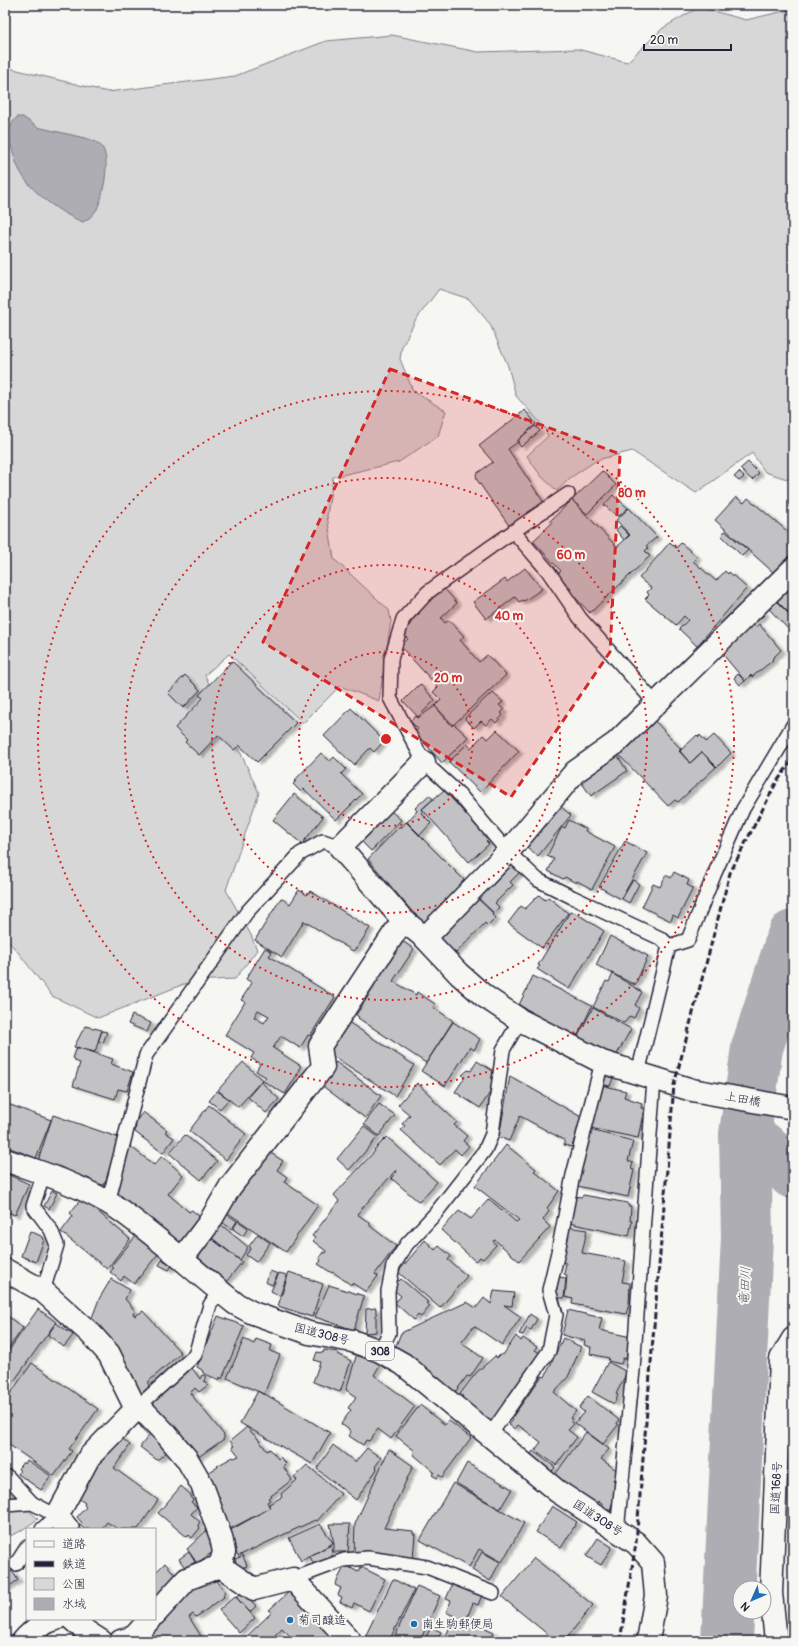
<svg xmlns="http://www.w3.org/2000/svg" width="798" height="1646" viewBox="0 0 798 1646" font-family="Pangolin,'Klee One',sans-serif">
<style>
.green{fill:#d7d7d7;stroke:#7c7c89}
.water{fill:#adadb3;stroke:#757583}
.lines{fill:none;stroke-linecap:round;stroke-linejoin:round}
.river{stroke:#adadb3;stroke-width:52}
.building{fill:#c2c2c4;stroke:#22223b;fill-rule:evenodd;filter:url(#shadow)}
.lane-casing{stroke:#22223b;stroke-width:16}
.street-casing{stroke:#22223b;stroke-width:25}
.highway-casing{stroke:#22223b;stroke-width:25}
.lane{stroke:#f6f6f2;stroke-width:13}
.street{stroke:#f6f6f2;stroke-width:22}
.highway{stroke:#f6f6f2;stroke-width:22}
.rail{stroke:#22223b;stroke-width:3;stroke-dasharray:6 3;stroke-linecap:butt}
.marked{fill:#d62828;fill-opacity:0.2;stroke:#d62828;stroke-width:3;stroke-dasharray:8 5;stroke-linejoin:round}
.ring{fill:none;stroke:#d62828;stroke-width:2;stroke-dasharray:2 4}
.poi-dot{fill:#1f6fb2;stroke:#f6f6f2;stroke-width:1.5}
.labels{text-anchor:middle;stroke-width:4;stroke-linejoin:round;paint-order:stroke}
.shield{fill:#f6f6f2;stroke:#626272;stroke-width:1}
.shield-label{font-size:11px;font-weight:bold;fill:#22223b}
.street-label{font-size:12px;fill:#22223b;stroke:#f6f6f2}
.poi-label{font-size:12px;fill:#22223b;stroke:#f6f6f2;text-anchor:start}
.water-label{font-size:13px;font-style:italic;fill:#535365;stroke:#f6f6f2}
.centre{fill:#d62828;stroke:#f6f6f2;stroke-width:2}
.ring-label{font-size:12px;text-anchor:middle;font-weight:bold;fill:#d62828;stroke:#f6f6f2;stroke-width:4;stroke-linejoin:round;paint-order:stroke}
</style>
<defs>
<filter id="shadow"><feDropShadow dx="4.5" dy="2.5" stdDeviation="1" flood-color="#0004"/></filter>
</defs>
<rect width="100%" height="100%" fill="#f6f6f2"/>
<filter id="ink" filterUnits="userSpaceOnUse"><feTurbulence type="fractalNoise" baseFrequency=".025" numOctaves="2"/><feDisplacementMap in="SourceGraphic" scale="8" xChannelSelector="R" yChannelSelector="G"/><feConvolveMatrix kernelMatrix="1 2 1 2 8 2 1 2 1" color-interpolation-filters="sRGB"/></filter>
<g filter="url(#ink)">
<!-- green -->
<path class="green" d="M699 7 746 20 793 9V483L790 480 765 472 752 453 696 493 632 451 597 460 570 478 557 491 541 476 527 456 548 436 544 427 516 396 508 366 490 324 469 299 439 289 415 321 402 347 400 359 413 391 446 411 438 436 399 462 333 477 327 516 334 559 389 610 391 621 379 701 340 686 303 723 229 654 205 675 259 793 226 890 251 935 257 950 235 979 192 981 98 1018 52 996 17 951 5 938V67L108 92 235 76 326 41 392 35 478 52 577 49 627 62 663 28Z
M5 1488 38 1519 19 1532 5 1538Z"/>
<!-- water -->
<path class="water" d="M17 117H23L37 127 89 139C94 141 99 143 102 147 111 160 103 196 97 209 93 215 89 219 83 222 61 214 29 191 19 169 16 164 15 157 13 152 8 138 7 128 17 117Z"/>
<g class="lines">
<!-- river -->
<path class="river" d="M745 1134 791 1170 793 1173
M727 1641 747 1238 745 1134 757 1048 793 936"/>
</g>
<!-- building -->
<path class="building" d="M525 410 536 424 518 440V442L508 449 544 503 510 527 477 480 476 474 493 462 479 446Z
M535 426 540 431 521 447 518 443 520 442 518 440Z
M748 462 759 473 752 480 740 469Z
M602 471 616 485 587 514 572 500Z
M739 472 744 477 739 481 734 477Z
M613 495 628 508 618 517 604 505Z
M736 497 744 503 748 498 793 536V551L774 573 715 520Z
M572 500 617 547 630 535 616 520 629 508 657 537 646 546 648 548 645 551 650 556 590 613 569 591 571 589 557 574 561 571 533 541 552 523 550 521Z
M620 526 629 535 624 540 616 530Z
M725 531 748 550 742 556 721 535Z
M670 542 676 548 681 543 697 557 693 561 716 581 725 571 728 574 729 572 747 588 697 646 679 629 688 620 684 616 676 625 645 599 649 595 647 592 651 588 639 578Z
M525 568 542 589 524 601 523 600 519 602 515 597 486 619 473 602 505 579 507 582Z
M793 584V617L774 598Z
M444 588 457 603 441 618 445 623 449 620 464 636 460 640 479 662 487 655 506 675 453 725 435 706 441 700 433 692 438 687 400 646 408 639 404 635 413 619 420 613 418 611Z
M775 600 793 618V634L767 607Z
M760 609 765 614 755 623 750 618Z
M753 623 755 627 759 624 781 650 772 659 773 660 752 677 751 675 745 681 720 651Z
M232 661 296 723 257 762 239 745 234 750 218 735 199 755 185 742 187 740 175 728 203 698 199 695Z
M738 674 745 681 740 685 734 678Z
M185 675 200 690 183 708 168 693Z
M420 684 435 700 418 717 403 701Z
M493 693 503 702 499 705 504 710 501 713 503 715 496 723 492 719 486 725 481 721 474 728 465 719V718L489 695 490 696Z
M435 706 452 726 454 724 468 737 442 763 415 732 418 729 410 721 416 716 418 718Z
M351 708 384 741 374 752 370 748 354 765 324 736Z
M654 720 681 749 679 751 690 763 702 752 716 767 678 802 675 800 668 806 618 754Z
M497 730 519 751 480 792 449 762 467 744 471 748 483 735 488 739Z
M697 735 699 737 700 735 706 742 714 735 731 753 717 767 702 752 690 763 680 751Z
M321 753 330 761 334 757 346 769 341 774 362 794 336 820 304 789 301 792 293 784 296 781 295 780Z
M616 753 627 771 591 796 579 779Z
M444 790 488 839 486 841 489 844 469 862 422 809Z
M294 794 323 817 302 844 273 820Z
M429 795 433 799 422 809 423 811 421 813 431 823 420 835 407 822 417 811 415 808Z
M556 803 571 815 538 856 523 844Z
M391 811 401 820 371 851 362 842Z
M569 820 586 829 585 831 615 847 592 889 577 881 576 883 565 877 563 879 548 871 554 859 547 856 562 827 565 828Z
M406 822 468 884 425 927 368 859 400 826 401 828Z
M625 841 647 853 621 899 599 887Z
M510 862 519 873 510 882 513 885 495 903 499 907 494 913 477 897Z
M674 872 689 880 687 885 693 888 678 918 673 915 671 921 642 907 653 884 660 887 666 875 671 878Z
M633 880 639 884 629 903 622 899Z
M299 890 307 895 310 891 370 928 357 948H356L353 951 304 921 282 957 255 940 281 898 290 904Z
M539 895 545 900 548 897 568 913 542 948 508 923 521 906 525 909Z
M476 897 493 913 492 915 496 918 488 926 485 923 455 954 437 937Z
M570 912 572 913 574 912 604 931 569 989 537 969 540 966 538 965Z
M610 936 648 956 635 985 596 965Z
M399 939 414 949 393 981 416 995 417 992 435 1004 433 1007 453 1021 426 1063 358 1018 359 1017 356 1015 375 986 370 983Z
M265 948 272 952 269 956 335 997 310 1036 308 1035 300 1048 281 1036 273 1048 301 1066 298 1070H300L285 1094 263 1081 266 1077 256 1071 260 1064 251 1058 254 1053 225 1035 245 1002 241 1000 252 983 246 979ZM258 1010 269 1016 264 1023 254 1017Z
M613 974 642 992 635 1005 639 1008 634 1018 630 1016 624 1023 593 1007 606 981 609 982Z
M533 976 592 1006 578 1035 575 1034 574 1036 531 1014 532 1012 519 1005Z
M593 1008 631 1029 616 1056 609 1052V1054L577 1038Z
M132 1015 151 1023 147 1032 128 1024Z
M345 1020 414 1065 395 1096 325 1051Z
M453 1022 480 1039 474 1050 470 1047 445 1086 421 1071Z
M85 1026 102 1030 95 1052 74 1047Z
M102 1031 107 1032 103 1043 98 1041Z
M77 1047 113 1059 111 1064 133 1072 127 1091 118 1089 115 1099 73 1086 80 1063 75 1061V1059L73 1058Z
M477 1061 493 1071 491 1091 480 1108 455 1092 465 1077 462 1075 468 1070 471 1071Z
M243 1062 262 1080 238 1107 218 1090Z
M336 1062 381 1096 365 1118 320 1084Z
M603 1075 613 1078 610 1086 601 1084Z
M510 1076 581 1117 572 1147 564 1145V1140L520 1116 509 1141 499 1137Z
M261 1082 279 1099 266 1113 248 1097Z
M417 1083 434 1099 433 1100 457 1122 454 1125 467 1136 463 1141 469 1146 461 1155 455 1149 440 1165 401 1130 405 1126 402 1124 410 1115 398 1105Z
M601 1085 626 1091 624 1097 642 1103 641 1108 644 1109 638 1138 590 1128Z
M217 1091 229 1099 220 1109 209 1101Z
M5 1103 51 1120 36 1158 5 1146Z
M379 1104 395 1115 379 1136 364 1124Z
M209 1105 246 1134 226 1160 189 1131Z
M143 1112 167 1130 165 1132 174 1138 163 1153 135 1132 136 1125 134 1124Z
M53 1115 120 1138 105 1183H104L103 1185 89 1181 90 1179 38 1161Z
M364 1126 378 1137 349 1170 337 1159Z
M590 1130 633 1141 628 1161 633 1163 631 1169 634 1170 628 1197 577 1186Z
M185 1135 217 1161 201 1180 169 1153Z
M387 1137 437 1182 419 1202 391 1178 397 1172 396 1170 357 1214 370 1223V1226L396 1246 375 1274 378 1276 366 1292 352 1283 351 1285 333 1272 332 1273 318 1264 321 1261 319 1258 323 1252 325 1253 326 1251 313 1241 315 1238 312 1236 339 1201 334 1195 375 1151 374 1150Z
M506 1145 536 1169 534 1171 559 1191 547 1208 549 1211 543 1220 550 1227 519 1261 495 1240 493 1241 496 1245 483 1259 480 1257 475 1261 441 1230 459 1211 471 1219 489 1199 516 1222 519 1220 475 1186Z
M130 1146 154 1165 162 1156 183 1175 168 1194 189 1212 192 1210 203 1220 182 1244 179 1242 176 1244 115 1190Z
M266 1150 283 1161 277 1170 287 1177 284 1182 318 1205 286 1252 225 1211Z
M5 1173 29 1184 15 1215 5 1211Z
M52 1191 57 1193 49 1209 44 1206Z
M583 1195 628 1203V1206H631L630 1221H632L629 1236 569 1223 573 1196 582 1197Z
M82 1198 130 1239 107 1269 61 1232 73 1216 70 1213Z
M225 1213 237 1221 232 1229 220 1221Z
M238 1221 248 1228 243 1236 233 1229Z
M219 1223 248 1247 240 1260 212 1238Z
M567 1227 587 1230 582 1253 626 1261 622 1282 630 1283 629 1304 626 1314 572 1304 573 1299 565 1297 567 1275 564 1274 566 1263 561 1262Z
M30 1231 43 1237 44 1240 36 1262 21 1256Z
M258 1234 270 1243 256 1262 246 1255 251 1248 249 1246Z
M136 1236 158 1254 134 1284 124 1276 121 1281 110 1272 114 1268 111 1266Z
M212 1239 242 1262 226 1282 196 1259Z
M425 1240 435 1250 439 1246 451 1256 448 1260 467 1276 440 1308 398 1272Z
M162 1260 172 1265 169 1270 159 1265Z
M270 1271 278 1274 272 1285 265 1282Z
M289 1272 323 1284 312 1317 278 1306Z
M279 1273 287 1275 280 1296 271 1291Z
M558 1277 566 1278 564 1298H556Z
M111 1279 130 1290 125 1299 135 1311 133 1314 135 1316 143 1311 181 1353 149 1381 148 1392 137 1400 124 1375 129 1369 90 1323 99 1299Z
M397 1279 399 1281 401 1279 428 1302 426 1303 430 1306 421 1317 418 1315 414 1320 395 1303 401 1296 394 1290Z
M329 1285 364 1296 354 1330 315 1317Z
M494 1291 514 1293 512 1306 504 1305 521 1317 502 1345 474 1326 461 1343 483 1358 470 1377 467 1376 456 1391 453 1390 451 1392 433 1379 435 1376 395 1348 401 1333 467 1302 476 1308 484 1298 491 1304Z
M376 1308V1332L365 1333 366 1309Z
M38 1309 56 1322 14 1381 5 1375V1356Z
M568 1310 602 1318 599 1330 631 1337 626 1359 623 1358 621 1364 608 1361 609 1358 590 1354 591 1347 584 1345 585 1341 562 1335Z
M5 1314 23 1328 5 1353Z
M530 1314 537 1319 531 1330 527 1328 523 1335 519 1334Z
M218 1316 244 1326 222 1379 220 1377 219 1380 203 1373 202 1370 197 1367Z
M56 1323 73 1335 64 1347 48 1335Z
M516 1336 521 1341 523 1338 537 1347 535 1350 541 1354 490 1425 461 1399 463 1396 460 1394 476 1373 495 1356 497 1358 501 1354 503 1355Z
M563 1338 581 1347 568 1377 554 1392 576 1411 570 1418 572 1419 570 1421 574 1424 568 1430 577 1437 556 1465 535 1450 541 1442 518 1425 515 1429 509 1425 513 1420 511 1419 542 1376 545 1377Z
M244 1339 254 1344 256 1339 272 1345 270 1351 280 1355 264 1394 227 1378Z
M324 1350 338 1352V1354L351 1361 340 1392 313 1382 320 1362 314 1360 317 1352 323 1353Z
M358 1350 381 1363 374 1375 415 1406 391 1439 378 1429 369 1441 366 1440 363 1445 349 1436 351 1431 341 1424 351 1410 348 1408 356 1397 346 1390Z
M608 1362 627 1372 616 1394 618 1395 614 1404 592 1392Z
M32 1363 98 1409 69 1449 72 1451 54 1476 5 1442V1401Z
M192 1368 200 1379 202 1375 206 1376 204 1381 208 1385 199 1392 195 1388 190 1393 224 1435V1439L194 1460 148 1406Z
M5 1376 11 1380 5 1389Z
M258 1391 264 1395 265 1394 330 1433 312 1464 240 1423Z
M588 1396 619 1420 617 1423 618 1425 603 1444 575 1423 584 1412 579 1408Z
M420 1405 445 1425 448 1420 471 1438 442 1477 439 1475 437 1478 432 1475 434 1472 413 1454 415 1451 396 1436Z
M134 1418 153 1429 147 1435Z
M247 1427 254 1435H255L267 1451 270 1449 278 1459 280 1457 286 1463 283 1466 292 1480 268 1498 270 1500 267 1502 270 1508 228 1530 202 1476 218 1467 217 1466 233 1457 234 1458 239 1456 232 1447 234 1446 230 1441Z
M153 1430 169 1450 157 1460 140 1447Z
M586 1432 609 1449 601 1459 619 1472 613 1480 618 1484 610 1511 598 1501 594 1505 554 1476Z
M117 1434 130 1445 114 1468 158 1500 138 1529H115L116 1528 107 1522 101 1529H84L80 1525 82 1523 77 1517 86 1507 84 1505 85 1503 75 1496Z
M333 1445 355 1462 367 1448 381 1458 375 1467 377 1469 356 1500 317 1469Z
M389 1449 413 1466 384 1528 413 1531V1534H415L413 1559 354 1553 355 1524Z
M533 1451 555 1467 550 1474 529 1457Z
M27 1460 51 1476 41 1490 18 1474 20 1471 18 1469 23 1462 25 1464Z
M467 1463 512 1489 500 1509 456 1483Z
M307 1465 341 1494 317 1521 315 1520 238 1556 227 1532 270 1508 269 1504 282 1497 281 1494 297 1480 294 1477Z
M453 1483 524 1523 502 1562 479 1549 469 1567 420 1540Z
M181 1486 191 1495 190 1497 193 1500 191 1502 197 1507 191 1514 200 1522 198 1525 200 1528 192 1538 189 1535 187 1537 158 1513Z
M552 1506 577 1522 561 1548 536 1532Z
M320 1524 333 1543 301 1561 289 1538Z
M330 1524H350L348 1552H334V1544Z
M208 1529 214 1543 213 1552 197 1563 187 1549Z
M598 1538 612 1547 601 1565 586 1556Z
M331 1545 332 1557 314 1566 310 1556Z
M189 1552 195 1562 185 1568 179 1559Z
M482 1552 500 1562 490 1581 472 1570Z
M243 1556 247 1566 238 1569 235 1559Z
M534 1558 593 1605 564 1641H556L502 1597Z
M165 1563 178 1578 158 1598 155 1595V1573Z
M345 1565 358 1572 361 1567 385 1579 369 1611 354 1603 352 1608 340 1602 342 1597 338 1595 341 1588 335 1585Z
M12 1571 18 1580 5 1589V1576Z
M211 1578 214 1582 217 1580 225 1592 223 1594 224 1597 196 1617 193 1614 189 1617 204 1641H149V1639L153 1637 150 1633 189 1590Z
M393 1579 414 1590 389 1641H368L364 1639Z
M453 1583 482 1595 478 1605 473 1603 467 1618 482 1624 481 1626 494 1632 490 1641H444L454 1616 446 1612 451 1601 446 1599Z
M417 1586 440 1596 420 1641H393Z
M291 1590 336 1641H295L282 1628 269 1641H242L272 1612 269 1610Z
M243 1592 256 1606 250 1612 236 1597Z
M235 1596 255 1618 239 1633 219 1610Z
M431 1627 441 1632 437 1641H424Z
M503 1635 518 1641H501Z"/>
<g class="lines">
<!-- lane casing -->
<g class="lane-casing">
<path id="lane" d="M568 494 492 546 428 592 403 619 391 659 390 698 424 762 459 794 508 852 538 880 572 897 662 939 669 946 638 1073
M514 532 548 571 580 618 656 704
M669 946 688 940 714 875 743 809 793 725
M108 1203 146 1055 247 912 300 854 323 841 340 847
M43 1291 57 1245 51 1230 33 1206 44 1173
M380 1351 389 1333 388 1291 393 1266 407 1244 435 1214 485 1150 492 1134 503 1050 520 1020
M139 1406 195 1355 210 1305 219 1291
M490 1435 549 1351 556 1315 549 1290 558 1252 573 1175 602 1062
M8 1477 32 1503
M5 1505 32 1503 57 1516 42 1529
M617 1531 633 1370 654 1079
M16 1564 27 1547
M293 1579 344 1560 368 1558 427 1567 493 1593"/>
</g>
<!-- street casing -->
<g class="street-casing">
<path id="street" d="M424 762 340 847 403 920 425 938 459 974 484 996 520 1020 602 1062 692 1090 793 1108
M425 938 508 852 575 772 616 743 793 569
M182 1259 209 1223 230 1187 323 1067 320 1046 403 920
M5 1270 43 1291 90 1333 109 1354 136 1409
M68 1529 57 1516 89 1457 139 1406 166 1434 187 1459 202 1485 221 1537 224 1552 220 1566 254 1589 293 1579 350 1641
M155 1614 187 1579 220 1566
M72 1619 87 1632 101 1641
M23 1641C32 1631 43 1622 56 1619
M121 1641 134 1637 150 1619"/>
</g>
<!-- highway casing -->
<g class="highway-casing">
<path id="highway" d="M5 1160C43 1173 83 1186 117 1208 159 1237 196 1273 236 1304L253 1313 309 1333 352 1341 380 1351 403 1364 557 1491 636 1543 653 1562 656 1596 648 1641
M776 1641 771 1593 781 1359 793 1339"/>
</g>
<!-- lane -->
<use href="#lane" class="lane"/>
<!-- street -->
<use href="#street" class="street"/>
<!-- highway -->
<use href="#highway" class="highway"/>
<!-- rail -->
<path class="rail" d="M620 1641 636 1543 674 1085 730 873 776 783 793 759"/>
</g>
</g>
<!-- marked area -->
<path class="marked" d="M390 369 620 454 610 652 511 797 263 642Z"/>
<!-- distance rings -->
<g class="ring">
<circle cx="386" cy="739" r="87"/>
<circle cx="386" cy="739" r="174"/>
<circle cx="386" cy="739" r="261"/>
<circle cx="386" cy="739" r="348"/>
</g>
<!-- markers -->
<g class="poi-dot">
<circle cx="290" cy="1620" r="4"/>
<circle cx="414" cy="1624" r="4"/>
</g>
<g class="labels">
<!-- shield labels -->
<rect class="shield" x="366" y="1342" width="28" height="18" rx="3"/>
<g class="shield-label">
<text x="380" y="1355">308</text>
</g>
<!-- street labels -->
<g class="street-label">
<text transform="translate(743 1099) rotate(10)" y="4">上田橋</text>
<text transform="translate(322 1334) rotate(14)" y="4">国道308号</text>
<text transform="translate(776 1488) rotate(-87)" y="4">国道168号</text>
<text transform="translate(598 1518) rotate(33)" y="4">国道308号</text>
</g>
<!-- poi labels -->
<g class="poi-label">
<text x="298" y="1624">菊司醸造</text>
<text x="422" y="1628">南生駒郵便局</text>
</g>
<!-- water labels -->
<g class="water-label">
<text transform="translate(744 1286) rotate(-87)" y="5">竜田川</text>
</g>
</g>
<circle cx="386" cy="739" r="6" class="centre"/>
<g class="ring-label">
<text x="632" y="497">80 m</text>
<text x="571" y="559">60 m</text>
<text x="509" y="620">40 m</text>
<text x="448" y="682">20 m</text>
</g>
<!-- margin -->
<rect width="798" height="1646" fill="none" stroke="#f6f6f2" stroke-width="20"/>
<rect x="10" y="10" width="778" height="1626" fill="none" stroke="#22223b" stroke-width="1.5" filter="url(#ink)"/>
<!-- legend -->
<rect x="26" y="1528" width="130" height="92" fill="#f6f6f2" stroke="#a1a1a9"/>
<rect x="34" y="1541" width="20" height="6" fill="#f6f6f2" stroke="#a1a1a9"/>
<text x="62" y="1548" font-size="12" fill="#22223b">道路</text>
<rect x="34" y="1561" width="20" height="6" fill="#22223b" stroke="#a1a1a9"/>
<text x="62" y="1568" font-size="12" fill="#22223b">鉄道</text>
<rect x="34" y="1578" width="20" height="12" fill="#d7d7d7" stroke="#a1a1a9"/>
<text x="62" y="1588" font-size="12" fill="#22223b">公園</text>
<rect x="34" y="1598" width="20" height="12" fill="#adadb3" stroke="#a1a1a9"/>
<text x="62" y="1608" font-size="12" fill="#22223b">水域</text>
<!-- north arrow -->
<g transform="translate(752 1600) rotate(225)"><circle r="19" fill="#f6f6f2" stroke="#a1a1a9"/>
<path d="M0-3L7 15L0 10L-7 15Z" fill="#1f6fb2"/>
<text y="-6" font-size="11" font-weight="bold" text-anchor="middle" fill="#22223b">N</text>
</g>
<!-- scale -->
<path d="M644 44v6h87v-6" fill="none" stroke="#22223b" stroke-width="2"/>
<text x="650" y="44" font-size="12" fill="#22223b" stroke="#f6f6f2" stroke-width="3" paint-order="stroke">20 m</text>
</svg>
